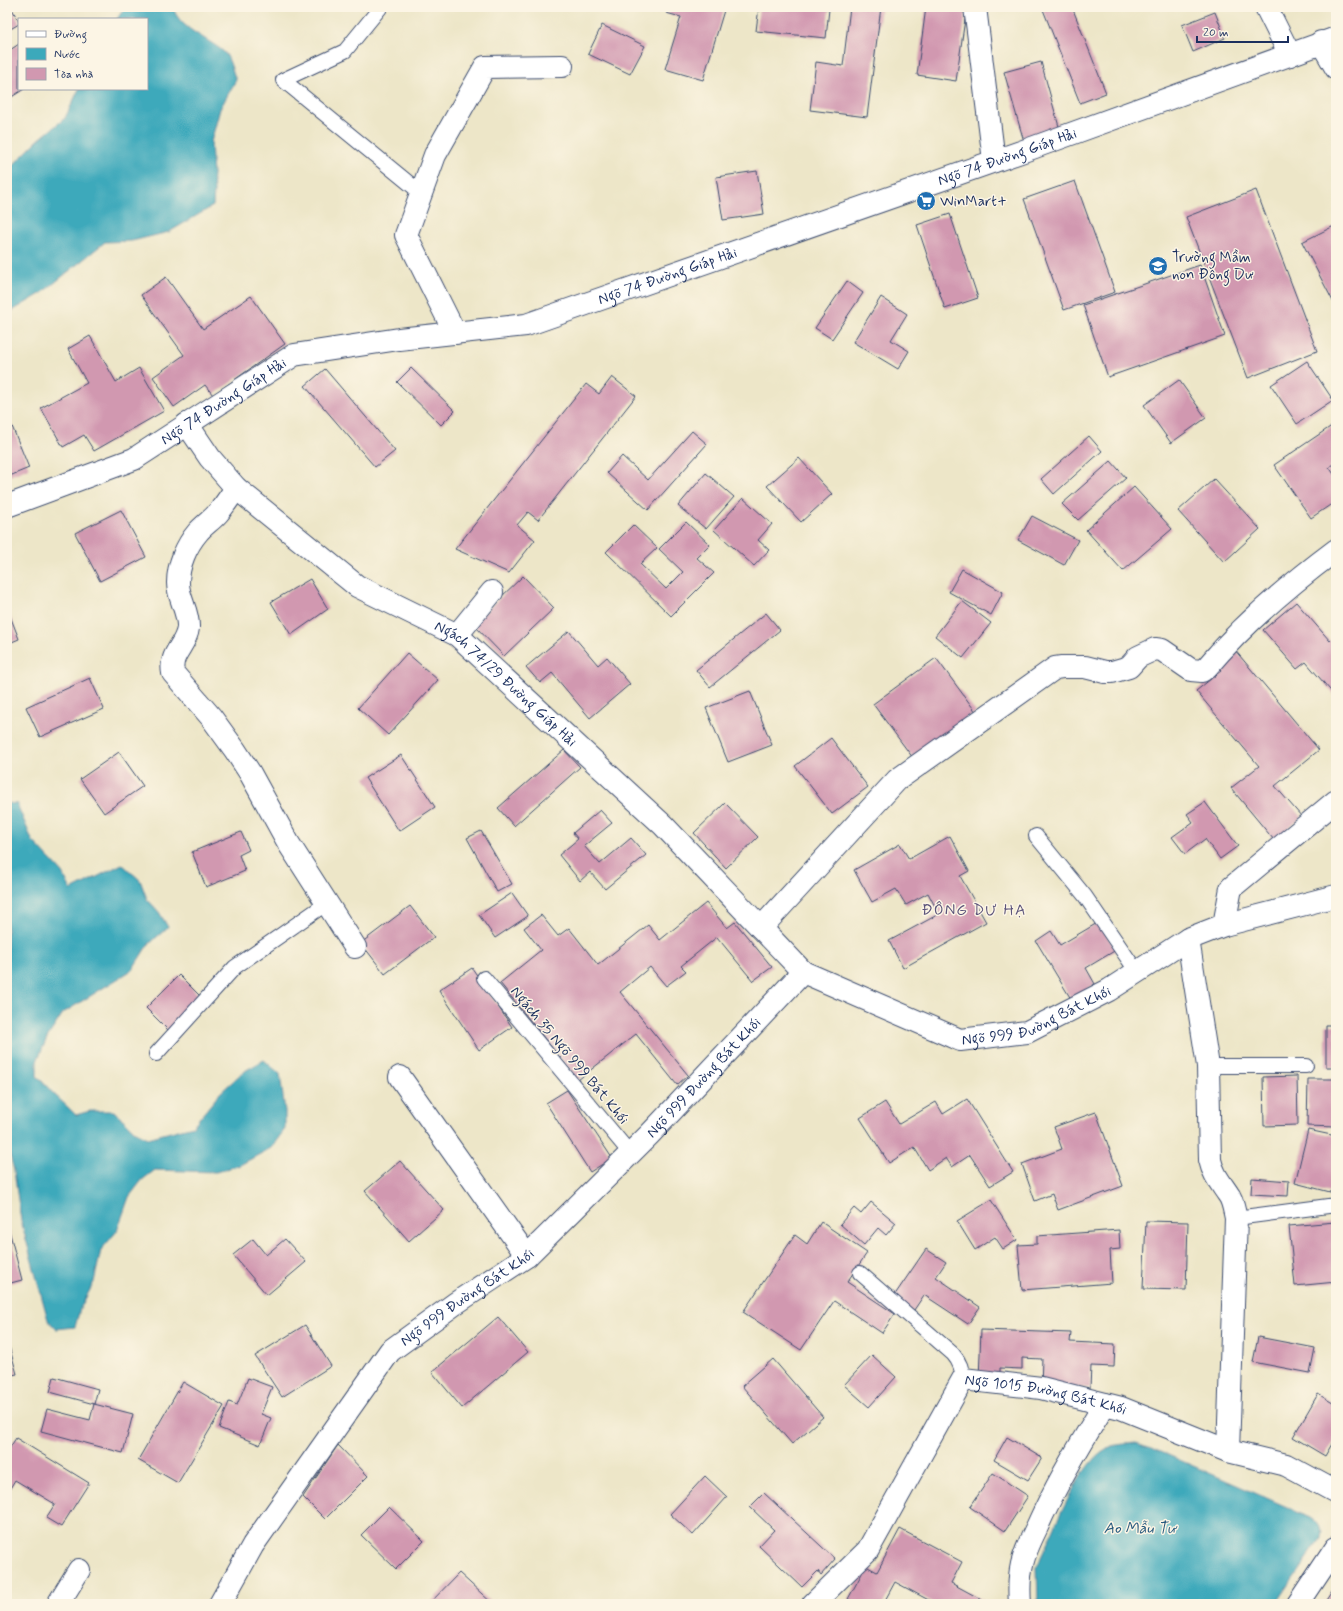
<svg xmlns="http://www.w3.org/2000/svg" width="1343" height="1611" viewBox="0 0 1343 1611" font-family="Mynerve,sans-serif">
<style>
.water{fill:#3ca9bb;stroke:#2c6c8c}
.building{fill:#d198b0}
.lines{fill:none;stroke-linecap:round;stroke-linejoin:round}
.service-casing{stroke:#3a4a6e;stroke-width:16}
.minor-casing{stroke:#3a4a6e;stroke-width:24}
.service{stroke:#fff;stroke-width:14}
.minor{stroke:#fff;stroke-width:22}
.labels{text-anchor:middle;stroke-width:3;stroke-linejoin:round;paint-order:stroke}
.street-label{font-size:15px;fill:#1b2f5e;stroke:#fcf5e5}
.poi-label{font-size:15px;fill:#1b2f5e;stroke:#fcf5e5;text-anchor:start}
.neighbourhood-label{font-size:16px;letter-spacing:1px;fill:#5b547b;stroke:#fcf5e5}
.water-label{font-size:16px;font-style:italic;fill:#275a7f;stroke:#fcf5e5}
</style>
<rect width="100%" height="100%" fill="#fcf5e5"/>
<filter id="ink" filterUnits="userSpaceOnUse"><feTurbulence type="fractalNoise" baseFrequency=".025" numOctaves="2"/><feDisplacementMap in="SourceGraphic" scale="8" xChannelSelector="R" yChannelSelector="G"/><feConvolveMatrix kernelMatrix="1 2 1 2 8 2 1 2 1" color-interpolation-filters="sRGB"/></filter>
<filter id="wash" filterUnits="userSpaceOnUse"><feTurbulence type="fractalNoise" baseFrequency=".012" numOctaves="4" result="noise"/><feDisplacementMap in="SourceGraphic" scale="16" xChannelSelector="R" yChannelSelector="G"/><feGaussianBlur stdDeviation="0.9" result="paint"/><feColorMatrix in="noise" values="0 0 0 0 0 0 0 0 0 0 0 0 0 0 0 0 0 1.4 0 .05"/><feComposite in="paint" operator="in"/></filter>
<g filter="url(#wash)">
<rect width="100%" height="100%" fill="#ede6c8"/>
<!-- water -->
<path class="water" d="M125 7H173C179 29 207 37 224 52 229 56 233 73 236 80L220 109 211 142 214 191 213 206 169 232 132 241 105 242 42 293 7 314V171L37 141 65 118 79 89H147V19H117Z
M7 803 17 804 32 840 63 873 71 890 122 864 140 880 147 899 159 912 168 927 147 946 132 970 63 1013 47 1038 37 1061V1076L54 1094 76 1115 90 1111H114L136 1132 148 1138 193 1126 220 1093 243 1072 264 1060 280 1074 285 1111V1129L271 1148 240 1165 216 1172 155 1170 142 1180 129 1197 117 1231 101 1250 94 1282 80 1309 75 1327 56 1329 48 1320 21 1221 14 1171 7 1143Z
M1136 1443 1152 1448 1310 1517C1320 1524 1323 1529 1319 1541L1276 1604H1038L1037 1568 1041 1557C1054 1530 1080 1462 1106 1449 1114 1444 1126 1444 1136 1443Z"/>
<g id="blocks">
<!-- building -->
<path class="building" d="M7 7H11L19 22V24L7 31Z
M668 7H725L703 80 665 69 681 17 666 13Z
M759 7H809L829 9 826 38 756 31Z
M850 7H881L867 117 810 110 816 62 843 66Z
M926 7 966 12 956 81 917 75Z
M1042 7H1072L1106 93 1080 103Z
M1215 12 1225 38 1193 52 1182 25Z
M602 25 645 46 630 74 588 54Z
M19 44V89H24L10 98 7 93V52Z
M1041 62 1061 134 1025 145 1004 72Z
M757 171 764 214 723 220 716 177Z
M1075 181 1115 292 1064 310 1024 199Z
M1256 190 1317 351 1248 378 1186 217Z
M950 214 978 298 945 309 917 225Z
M1336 225V307L1302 242Z
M1200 265 1225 336 1108 377 1083 305Z
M166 277 203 329 251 296 285 344 213 395 205 385 174 407 153 377 184 355 141 295Z
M847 281 863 293 832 339 815 328Z
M881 297 907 314 891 340 909 351 898 369 853 342Z
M90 336 116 382 139 368 164 411 94 451 84 435 63 447 41 408 87 383 68 349Z
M1307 361 1333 400 1297 424 1271 385Z
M411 368 455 411 441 425 397 382Z
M325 369 395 451 375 467 305 386Z
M612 377 636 396 538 520 528 512 517 525 535 540 509 573 455 549 586 384 599 394Z
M1179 380 1206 418 1171 443 1144 405Z
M7 414 29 468 7 477Z
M1336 423V462L1329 467 1336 477V501L1311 518 1274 465Z
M692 431 707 444 648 510 607 473 622 456 648 480Z
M1089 436 1102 451 1054 494 1041 479Z
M799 458 832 494 801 522 767 486Z
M1111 461 1126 478 1078 520 1062 504Z
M706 473 734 497 706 529 678 506Z
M1214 479 1260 529 1224 562 1178 511Z
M1134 487 1172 529 1123 571 1086 530Z
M743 498 772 524 758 540 769 550 754 566 714 530Z
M121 510 146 557 100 581 75 533Z
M1032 516 1078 540 1064 565 1018 540Z
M686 522 710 545 697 558 714 573 671 616 606 552 633 525 657 548 640 564 666 589 683 572 659 549Z
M962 569 1003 592 991 615 949 592Z
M523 576 554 608 504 656 473 624Z
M310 579 328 609 291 635 271 602Z
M962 601 991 623 963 658 935 636Z
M1296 602 1330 641 1336 635V697L1306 662 1297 669 1263 630Z
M7 608 19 639 7 644Z
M766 613 780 630 710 687 696 670Z
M569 631 598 665 607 657 630 684 590 718 552 673 540 683 526 667Z
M1234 649 1319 750 1275 786 1302 817 1274 840 1231 788 1259 766 1196 691 1222 670 1217 664Z
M407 653 438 680 388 735 358 708Z
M936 658 976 712 913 758 873 704Z
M90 678 104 709 40 737 26 707Z
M750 691 772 745 728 762 706 708Z
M831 738 868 787 832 814 795 766Z
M564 750 580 767 514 826 498 808Z
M119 752 143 786 104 813 80 779Z
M401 755 435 807 399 831 365 778Z
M1205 802 1238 846 1220 859 1205 839 1185 854 1172 837 1193 822 1187 814Z
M725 803 758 837 726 868 694 833Z
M600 810 612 823 584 846 600 864 631 838 646 855 605 889 590 872 580 881 559 855 578 839 573 833Z
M481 831 512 884 497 892 467 838Z
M241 832 249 850 239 855 245 871 206 887 192 852Z
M950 836 969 871 960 876 986 922 903 968 889 941 939 914 928 893 906 905 896 889 872 902 854 870 900 844 909 859Z
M512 893 528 916 495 938 479 915Z
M706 903 727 928 735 922 772 967 753 981 717 937 681 966 686 971 666 986 650 967 620 992 688 1075 677 1085 636 1034 578 1080 500 983 541 950 524 928 541 915 558 936 569 928 598 965 648 925 660 940Z
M410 906 434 937 385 974 361 943Z
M1099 922 1116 950 1086 968 1095 984 1071 999 1036 941 1051 931 1060 945Z
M472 968 512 1027 479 1050 439 990Z
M179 975 204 1000 171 1033 146 1008Z
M1326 1025H1336V1067H1326Z
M1297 1076 1298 1125 1264 1126 1263 1077Z
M1308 1079H1336V1127L1307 1126Z
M567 1090 612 1158 590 1172 546 1103Z
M967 1099 1013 1172 990 1186 970 1155 952 1167 946 1158 928 1170 914 1147 889 1163 860 1118 885 1102 899 1124 936 1102 943 1114Z
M1096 1112 1123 1186 1058 1210 1052 1194 1035 1201 1022 1164 1062 1149 1054 1127Z
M1308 1130 1336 1136V1186L1334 1193 1295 1183Z
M400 1161 444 1210 409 1241 365 1191Z
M1252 1178 1289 1181 1288 1196 1251 1194Z
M991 1200 1017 1240 1003 1249 995 1237 975 1250 957 1221Z
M871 1202 896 1223 886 1235 878 1228 864 1245 840 1224 854 1208 861 1214Z
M1146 1221 1188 1222 1186 1290 1143 1289Z
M821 1222 867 1253 847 1282 895 1314 882 1333 834 1301 801 1350 743 1312 795 1235 807 1244Z
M1335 1222 1336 1282 1295 1286 1289 1226Z
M9 1230 22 1280 7 1284V1231Z
M1119 1230 1120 1249 1110 1250 1112 1283 1022 1290 1018 1245 1037 1244V1236Z
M253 1239 266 1255 285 1239 306 1262 267 1295 233 1255Z
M926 1249 946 1262 936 1277 980 1307 968 1324 924 1295 912 1313 892 1299Z
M498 1317 528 1352 462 1408 432 1372Z
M305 1325 331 1366 282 1397 255 1356Z
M981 1330 1071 1333 1070 1342 1115 1344 1114 1367 1091 1366 1090 1388 1041 1386 1042 1359 1022 1358V1369L1000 1368V1379H979Z
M1258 1337 1315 1348 1310 1373 1253 1362Z
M7 1339 17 1374 7 1376Z
M872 1355 896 1377 869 1407 844 1385Z
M773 1359 823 1417 792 1444 742 1386Z
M54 1377 98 1389 94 1404 50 1392Z
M248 1378 272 1387 261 1414 271 1418 260 1445 219 1428 229 1402 237 1405Z
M183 1382 224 1406 178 1483 138 1460Z
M1318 1394 1336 1405V1437L1325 1456 1293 1437Z
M94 1404 133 1414 123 1453 41 1431 47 1409 90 1420Z
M1007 1437 1042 1458 1028 1480 994 1460Z
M16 1438 89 1483 61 1527 46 1518 55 1504 15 1480 9 1490 7 1488V1452Z
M338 1445 368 1476 325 1519 303 1497Z
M993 1473 1028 1496 1005 1531 970 1507Z
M705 1476 727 1497 693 1535 670 1514Z
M764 1493 835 1559 821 1575 818 1571 802 1587 759 1546 774 1530 750 1507Z
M389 1507 424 1541 396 1569 361 1535Z
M900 1529 962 1562 951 1583 990 1604H936L895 1582 883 1604H858L848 1599 866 1566 877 1572Z
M459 1573 493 1604H429Z
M1332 1590 1336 1592V1604H1323Z"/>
</g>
</g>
<g filter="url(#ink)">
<use href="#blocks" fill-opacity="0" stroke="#3a4a6e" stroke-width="1"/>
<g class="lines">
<!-- service casing -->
<g class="service-casing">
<path id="service" d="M380 8 345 51 283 80 421 193
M1036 836 1085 896 1137 972
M484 978 630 1153
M156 1054 235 967 327 903
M1208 1066H1306
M1236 1218 1336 1205
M860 1273 953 1354C960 1362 962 1369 963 1379"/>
</g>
<!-- minor casing -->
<g class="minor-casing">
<g id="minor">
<path d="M975 7 994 161"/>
<path d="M1266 7 1290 55"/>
<path d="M1321 42 1336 68"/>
<path d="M455 333 406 235 435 155 485 67 562 66"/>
<path id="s1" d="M187 424 210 458 236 488 357 586 457 635 663 825 803 972"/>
<path d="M236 488C230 497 224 506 218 513 212 520 204 525 198 532 186 546 178 565 178 583 178 598 189 612 188 628 186 646 169 653 173 673L211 717 235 750 250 773 289 844 355 947"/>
<path id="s2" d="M7 506 134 459 294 355 399 339 526 325 1032 148 1336 38"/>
<path d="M457 635 492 592"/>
<path d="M1224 925 1231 888 1336 801"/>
<path d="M761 928 897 780 1055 668 1062 667H1085L1105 672H1112L1129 667 1138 657 1155 649 1162 650 1191 670 1202 671 1207 667C1245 622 1289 585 1336 550"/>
<path d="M1188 939 1208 1066 1210 1160C1213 1174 1220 1182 1228 1194 1233 1200 1234 1210 1236 1218L1228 1451"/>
<path d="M400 1077 527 1256"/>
<path d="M58 1604 79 1570"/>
<path id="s3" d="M220 1604 253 1545 390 1351 456 1303 527 1256 649 1135 803 972 960 1040 1027 1032 1109 990 1188 939 1224 925 1336 896"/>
<path id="s4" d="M813 1604 868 1550 963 1379 1041 1388 1121 1408 1228 1451 1286 1465 1336 1492"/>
<path d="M1020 1604C1019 1591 1019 1577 1022 1564 1025 1552 1031 1539 1037 1527 1056 1484 1080 1444 1105 1404"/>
<path d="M1298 1604 1336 1547"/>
</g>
</g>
<!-- service -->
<use href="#service" class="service"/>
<!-- minor -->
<use href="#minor" class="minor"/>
</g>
</g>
<!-- icons -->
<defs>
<g id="supermarket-disc" transform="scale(1)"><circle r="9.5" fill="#1f6fb2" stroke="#fcf5e5"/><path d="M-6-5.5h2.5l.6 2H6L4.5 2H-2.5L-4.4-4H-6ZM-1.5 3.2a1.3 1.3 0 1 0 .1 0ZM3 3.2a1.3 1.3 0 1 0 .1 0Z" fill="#fff"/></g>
<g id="school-disc" transform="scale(1)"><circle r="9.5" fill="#1f6fb2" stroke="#fcf5e5"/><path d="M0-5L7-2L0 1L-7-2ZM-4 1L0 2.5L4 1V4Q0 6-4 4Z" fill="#fff"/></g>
</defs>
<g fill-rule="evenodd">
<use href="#supermarket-disc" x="926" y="201"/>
<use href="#school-disc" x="1158" y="266"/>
</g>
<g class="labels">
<!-- street labels -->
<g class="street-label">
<text dy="5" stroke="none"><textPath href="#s2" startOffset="1070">Ngõ 74 Đường Giáp Hải</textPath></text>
<text dy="5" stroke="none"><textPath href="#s2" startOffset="710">Ngõ 74 Đường Giáp Hải</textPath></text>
<text dy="5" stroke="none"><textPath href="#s2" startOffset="242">Ngõ 74 Đường Giáp Hải</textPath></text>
<text dy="5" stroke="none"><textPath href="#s1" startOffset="416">Ngách 74/29 Đường Giáp Hải</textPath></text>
<text dy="5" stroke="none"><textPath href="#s3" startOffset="1120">Ngõ 999 Đường Bát Khối</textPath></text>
<text transform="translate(570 1055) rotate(50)" y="5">Ngách 35 Ngõ 999 Bát Khối</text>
<text dy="5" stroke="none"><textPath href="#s3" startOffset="723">Ngõ 999 Đường Bát Khối</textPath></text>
<text dy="5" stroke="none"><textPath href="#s3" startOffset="399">Ngõ 999 Đường Bát Khối</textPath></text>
<text dy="5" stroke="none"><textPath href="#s4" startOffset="357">Ngõ 1015 Đường Bát Khối</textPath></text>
</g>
<!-- poi labels -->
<g class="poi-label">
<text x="940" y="206">WinMart+</text>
<text x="1172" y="262">Trường Mầm<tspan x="1172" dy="17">non Đông Dư</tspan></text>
</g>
<!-- neighbourhood labels -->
<g class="neighbourhood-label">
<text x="974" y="915">ĐÔNG DƯ HẠ</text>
</g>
<!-- water labels -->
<g class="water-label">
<text x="1140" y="1533">Ao Mẫu Tư</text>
</g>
</g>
<!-- margin -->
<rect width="1343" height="1611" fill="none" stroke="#fcf5e5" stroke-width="24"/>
<!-- legend -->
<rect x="18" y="18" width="130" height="72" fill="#fcf5e5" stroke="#a2a6af"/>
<rect x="26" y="31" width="20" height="6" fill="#ffffff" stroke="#a2a6af"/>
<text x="54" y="38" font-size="12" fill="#1b2f5e">Đường</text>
<rect x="26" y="48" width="20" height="12" fill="#3ca9bb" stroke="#a2a6af"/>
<text x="54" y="58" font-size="12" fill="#1b2f5e">Nước</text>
<rect x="26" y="68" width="20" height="12" fill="#d198b0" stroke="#a2a6af"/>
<text x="54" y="78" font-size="12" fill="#1b2f5e">Tòa nhà</text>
<!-- scale -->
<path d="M1197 36v6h91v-6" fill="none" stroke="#1b2f5e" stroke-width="2"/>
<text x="1203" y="36" font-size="12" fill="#1b2f5e" stroke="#fcf5e5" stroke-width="3" paint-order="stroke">20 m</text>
</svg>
